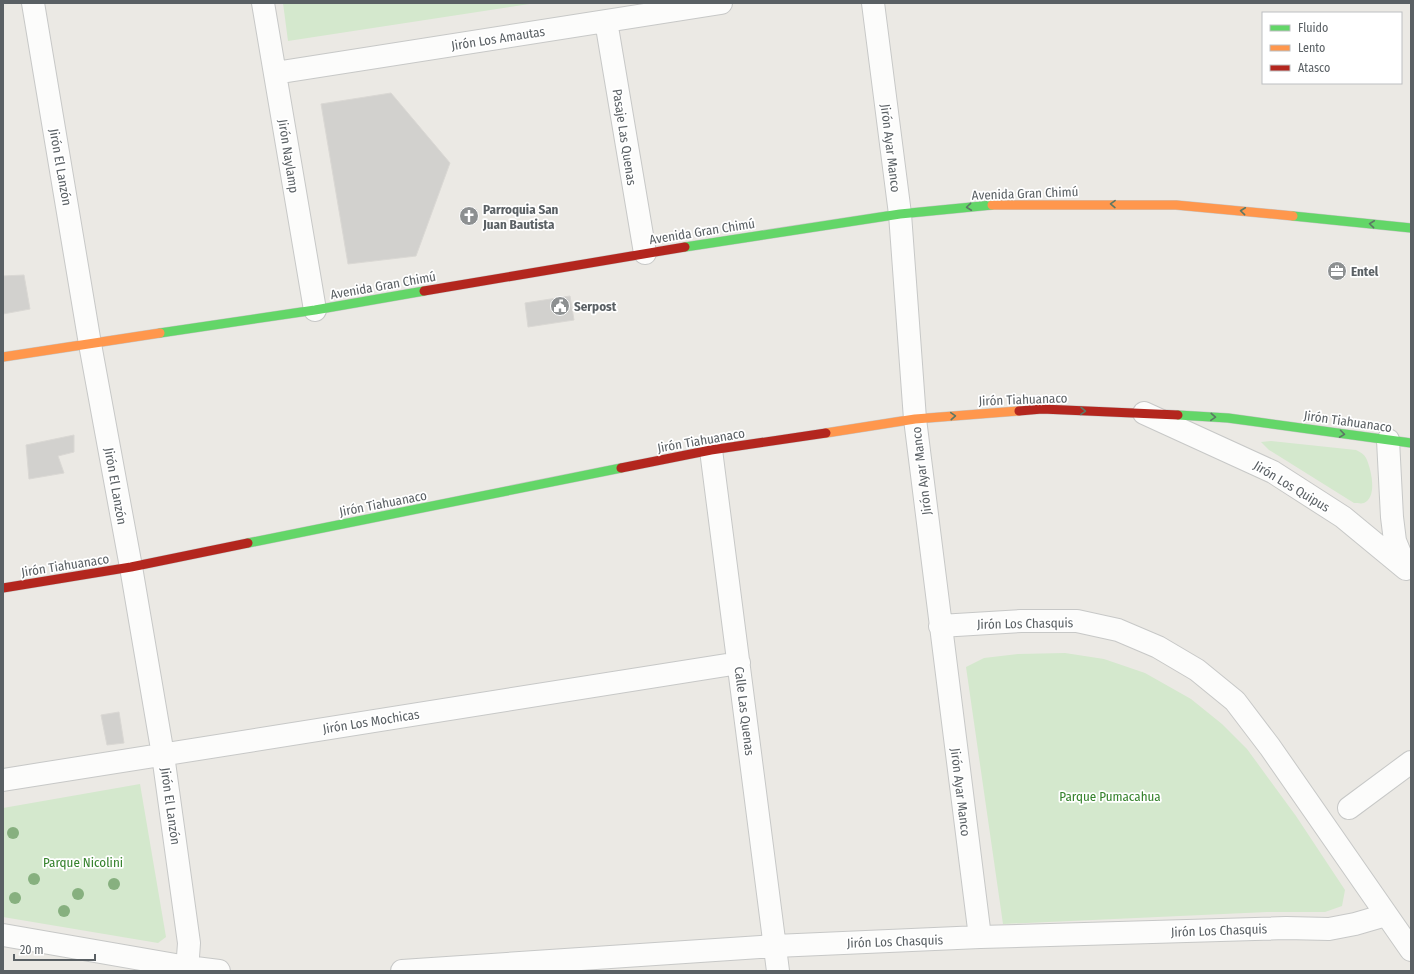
<svg xmlns="http://www.w3.org/2000/svg" width="1414" height="974" viewBox="0 0 1414 974" font-family="'Fira Sans Condensed',sans-serif">
<style>
.green{fill:#d4e8cd}
.building{fill:#d2d1ce;stroke:#dad8d4}
.lines{fill:none;stroke-linecap:round;stroke-linejoin:round}
.street-casing{stroke:#c7c8c7;stroke-width:24}
.fast-casing{stroke:#c7c7c6;stroke-width:10}
.slow-casing{stroke:#c7c7c6;stroke-width:10}
.jam-casing{stroke:#c7c7c6;stroke-width:10}
.street{stroke:#fcfcfb;stroke-width:22}
.fast{stroke:#63d668;stroke-width:9}
.slow{stroke:#ff974d;stroke-width:9}
.jam{stroke:#b3261e;stroke-width:9}
.tree{fill:#87b07f}
.oneway{stroke:#5c7865}
.labels{text-anchor:middle;stroke-width:3.5;stroke-linejoin:round;paint-order:stroke}
.street-label{font-size:13px;fill:#5a6064;stroke:#fff}
.poi-label{font-size:13px;font-weight:bold;fill:#5a6064;stroke:#fff;text-anchor:start}
.park-label{font-size:13px;fill:#35822c;stroke:#fff}
</style>
<rect width="100%" height="100%" fill="#ebe9e4"/>
<!-- green -->
<path class="green" d="M283 3H536L288 41Z
M1271 441 1356 450C1360 452 1364 454 1366 458 1371 468 1378 497 1364 503 1361 504 1358 503 1354 503L1269 450 1261 442Z
M1065 653 1104 659 1145 673 1191 699 1222 724 1247 749 1296 816 1345 890 1342 906 1325 912H1267L1003 924 966 667 984 658 1018 654Z
M140 784 166 937 158 943 3 917V808Z"/>
<!-- building -->
<path class="building" d="M391 93 450 163 416 256 348 264 321 104Z
M24 275 30 309 3 314V276Z
M570 296 574 320 528 327 525 303Z
M74 435V452L58 456 64 473 29 479 26 445Z
M119 712 124 743 107 745 101 715Z"/>
<g class="lines">
<!-- street casing -->
<g class="street-casing">
<path id="street" d="M33 3 90 344 131 567 163 755 189 943 187 971
M263 3 315 310
M873 3 900 214 915 419 980 937
M606 21 645 253
M275 73 721 3
M1144 413 1273 472 1343 517 1406 569
M1388 440 1392 517 1395 541 1406 568
M711 450 778 971
M940 626 1021 621H1077L1118 630 1158 647 1197 670 1235 701 1270 747 1411 950
M3 780 739 663
M1349 808 1411 762
M3 935 187 967 219 971
M402 971 775 946 980 937 1286 928 1329 929 1355 924 1386 915"/>
</g>
<!-- fast casing -->
<g class="fast-casing">
<path id="fast" d="M1293 216 1411 228
M685 247 900 214 992 205
M160 333 315 310 424 291
M1178 415 1228 418 1411 443
M248 543 621 468"/>
</g>
<!-- slow casing -->
<g class="slow-casing">
<path id="slow" d="M992 205H1176L1293 216
M3 357 160 333
M826 433 915 419 1019 411"/>
</g>
<!-- jam casing -->
<g class="jam-casing">
<path id="jam" d="M424 291 685 247
M1019 411 1042 409 1178 415
M621 468 711 450 826 433
M3 588 131 567 248 543"/>
</g>
<!-- street -->
<use href="#street" class="street"/>
<!-- fast -->
<use href="#fast" class="fast"/>
<!-- slow -->
<use href="#slow" class="slow"/>
<!-- jam -->
<use href="#jam" class="jam"/>
</g>
<!-- trees -->
<g class="tree">
<circle cx="13" cy="833" r="6"/>
<circle cx="34" cy="879" r="6"/>
<circle cx="114" cy="884" r="6"/>
<circle cx="78" cy="894" r="6"/>
<circle cx="15" cy="898" r="6"/>
<circle cx="64" cy="911" r="6"/>
</g>
<!-- one-way arrows -->
<defs><path id="oneway-chevron" d="M-2-3.5L2.5 0L-2 3.5" fill="none" stroke-width="1.6" stroke-linecap="round" stroke-linejoin="round"/></defs>
<g class="oneway">
<use href="#oneway-chevron" transform="translate(1113 204) rotate(-179)"/>
<use href="#oneway-chevron" transform="translate(969 207) rotate(174)"/>
<use href="#oneway-chevron" transform="translate(1243 211) rotate(-174)"/>
<use href="#oneway-chevron" transform="translate(1372 224) rotate(-174)"/>
<use href="#oneway-chevron" transform="translate(1083 411) rotate(2)"/>
<use href="#oneway-chevron" transform="translate(953 416) rotate(-4)"/>
<use href="#oneway-chevron" transform="translate(1213 417) rotate(3)"/>
<use href="#oneway-chevron" transform="translate(1342 434) rotate(8)"/>
</g>
<!-- icons -->
<defs>
<g id="church-disc" transform="scale(1)"><circle r="9.5" fill="#8d9091" stroke="#fff"/><path d="M-1.2-6h2.4v3.5h3.3v2.4h-3.3V6h-2.4V-.1h-3.3v-2.4h3.3Z" fill="#fff"/></g>
<g id="office-disc" transform="scale(1)"><circle r="9.5" fill="#8d9091" stroke="#fff"/><path d="M-6-3h4V-5.5h4V-3h4V5H-6ZM-1-4.5V-3h2v-1.5ZM-6 0V1H6V0Z" fill="#fff"/></g>
<g id="civic-disc" transform="scale(1)"><circle r="9.5" fill="#8d9091" stroke="#fff"/><path d="M-.6-6.5H3V-4.5H.6V-3L4-1V1h2V6H-6V1h2V-1L-.6-3ZM-1.2 2.5V6h2.4V2.5Z" fill="#fff"/></g>
</defs>
<g fill-rule="evenodd">
<use href="#church-disc" x="469" y="216"/>
<use href="#office-disc" x="1337" y="271"/>
<use href="#civic-disc" x="560" y="306"/>
</g>
<g class="labels">
<!-- street labels -->
<g class="street-label">
<text transform="translate(498 38) rotate(-9)" y="5">Jirón Los Amautas</text>
<text transform="translate(625 137) rotate(81)" y="5">Pasaje Las Quenas</text>
<text transform="translate(891 148) rotate(83)" y="5">Jirón Ayar Manco</text>
<text transform="translate(289 156) rotate(81)" y="5">Jirón Naylamp</text>
<text transform="translate(61 167) rotate(80)" y="5">Jirón El Lanzón</text>
<text transform="translate(1025 193) rotate(-2)" y="5">Avenida Gran Chimú</text>
<text transform="translate(702 231) rotate(-9)" y="5">Avenida Gran Chimú</text>
<text transform="translate(383 285) rotate(-10)" y="5">Avenida Gran Chimú</text>
<text transform="translate(1023 399) rotate(-2)" y="5">Jirón Tiahuanaco</text>
<text transform="translate(1348 421) rotate(8)" y="5">Jirón Tiahuanaco</text>
<text transform="translate(701 440) rotate(-10)" y="5">Jirón Tiahuanaco</text>
<text transform="translate(921 471) rotate(-97)" y="5">Jirón Ayar Manco</text>
<text transform="translate(116 486) rotate(80)" y="5">Jirón El Lanzón</text>
<text transform="translate(1292 486) rotate(31)" y="5">Jirón Los Quipus</text>
<text transform="translate(383 503) rotate(-11)" y="5">Jirón Tiahuanaco</text>
<text transform="translate(65 565) rotate(-9)" y="5">Jirón Tiahuanaco</text>
<text transform="translate(1025 623) rotate(-1)" y="5">Jirón Los Chasquis</text>
<text transform="translate(745 711) rotate(83)" y="5">Calle Las Quenas</text>
<text transform="translate(371 721) rotate(-9)" y="5">Jirón Los Mochicas</text>
<text transform="translate(961 792) rotate(83)" y="5">Jirón Ayar Manco</text>
<text transform="translate(171 806) rotate(82)" y="5">Jirón El Lanzón</text>
<text transform="translate(1219 930) rotate(-2)" y="5">Jirón Los Chasquis</text>
<text transform="translate(895 941) rotate(-2)" y="5">Jirón Los Chasquis</text>
</g>
<!-- poi labels -->
<g class="poi-label">
<text x="483" y="214">Parroquia San<tspan x="483" dy="15">Juan Bautista</tspan></text>
<text x="1351" y="276">Entel</text>
<text x="574" y="311">Serpost</text>
</g>
<!-- park labels -->
<g class="park-label">
<text x="1110" y="801">Parque Pumacahua</text>
<text x="83" y="867">Parque Nicolini</text>
</g>
</g>
<!-- border -->
<rect width="1414" height="974" fill="none" stroke="#5a6064" stroke-width="8"/>
<!-- legend -->
<rect x="1262" y="12" width="140" height="72" fill="#ffffff" stroke="#bdbfc1"/>
<rect x="1270" y="25" width="20" height="6" fill="#63d668" stroke="#bdbfc1"/>
<text x="1298" y="32" font-size="12" fill="#5a6064">Fluido</text>
<rect x="1270" y="45" width="20" height="6" fill="#ff974d" stroke="#bdbfc1"/>
<text x="1298" y="52" font-size="12" fill="#5a6064">Lento</text>
<rect x="1270" y="65" width="20" height="6" fill="#b3261e" stroke="#bdbfc1"/>
<text x="1298" y="72" font-size="12" fill="#5a6064">Atasco</text>
<!-- scale -->
<path d="M14 954v6h81v-6" fill="none" stroke="#5a6064" stroke-width="2"/>
<text x="20" y="954" font-size="12" fill="#5a6064" stroke="#ffffff" stroke-width="3" paint-order="stroke">20 m</text>
</svg>
